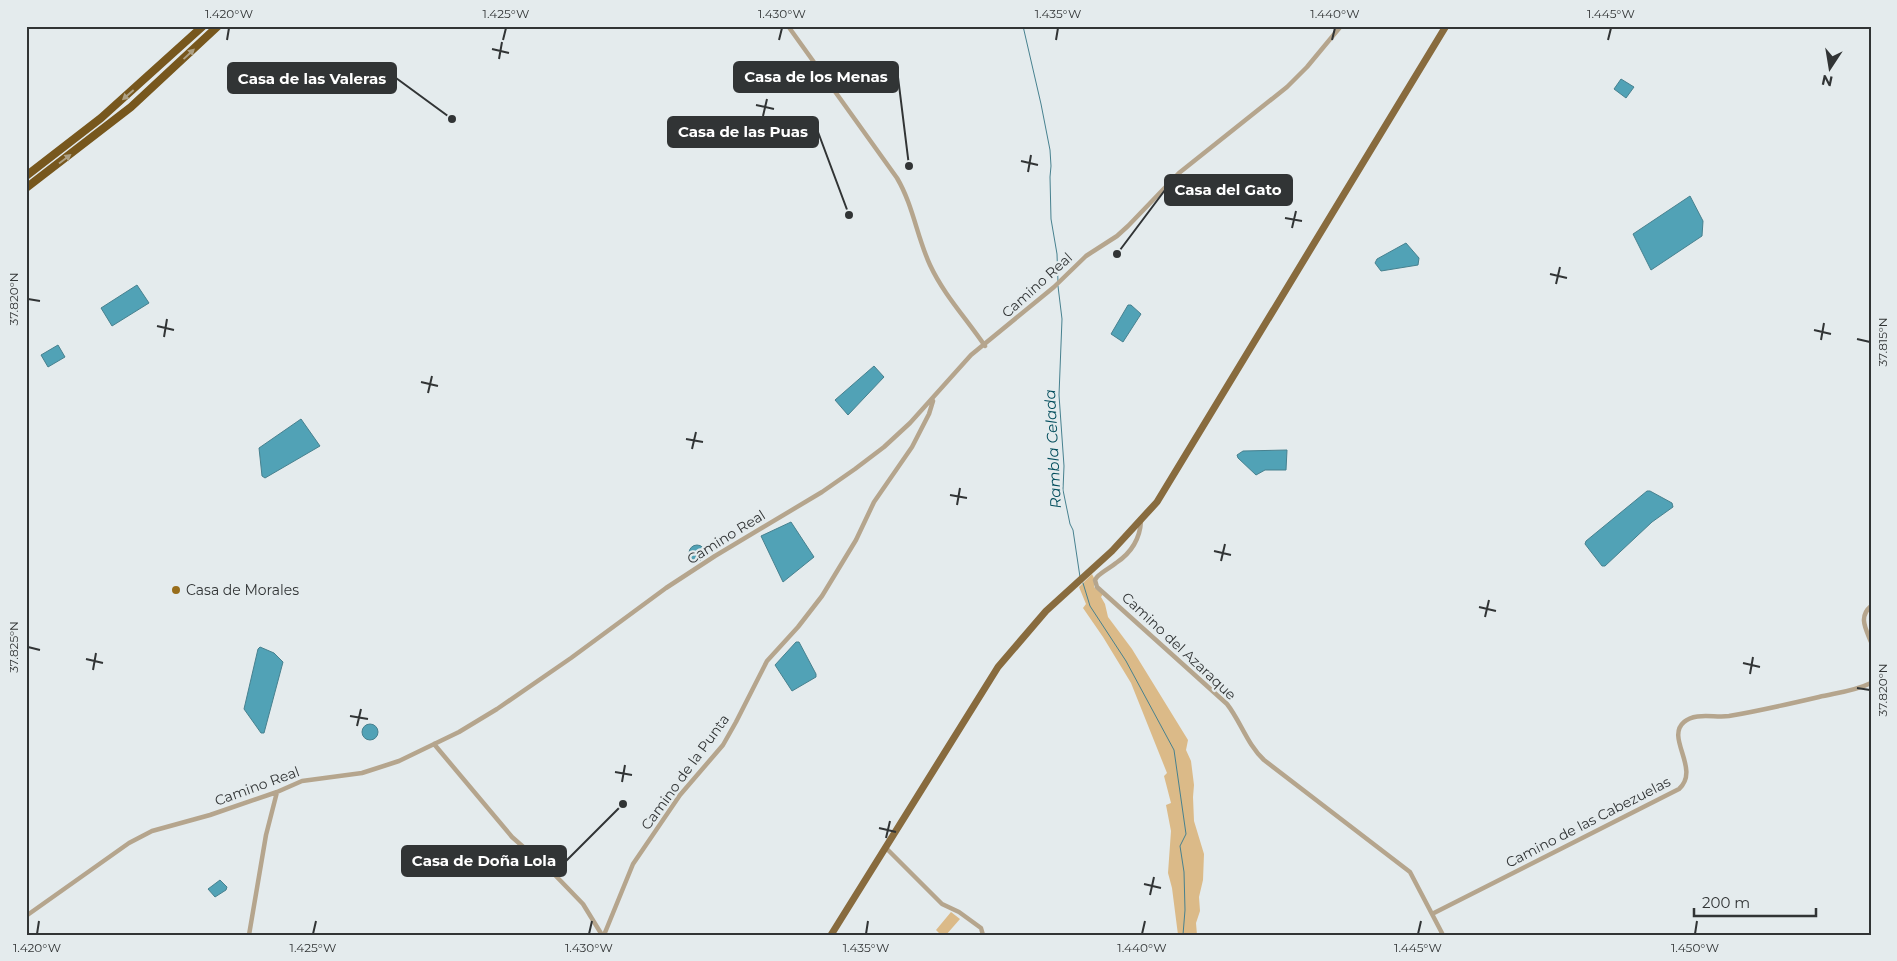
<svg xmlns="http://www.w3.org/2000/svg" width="1897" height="961" viewBox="0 0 1897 961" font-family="Montserrat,sans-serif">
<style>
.green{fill:#dbba88}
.water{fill:#51a2b6;stroke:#47818f}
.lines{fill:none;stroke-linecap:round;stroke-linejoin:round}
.stream{stroke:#47818f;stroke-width:1}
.street{stroke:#b5a58d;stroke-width:4.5}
.primary{stroke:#886b3e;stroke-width:7}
.highway{stroke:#77571d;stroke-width:8}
.oneway{fill:#aea185}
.ticks{fill:none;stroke:#313435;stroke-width:2}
.poi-dot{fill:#986d1b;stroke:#e4ebed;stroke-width:2}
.labels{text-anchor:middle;stroke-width:4.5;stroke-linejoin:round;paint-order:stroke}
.street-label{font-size:14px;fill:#313435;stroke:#e4ebed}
.poi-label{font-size:14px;fill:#313435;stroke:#e4ebed;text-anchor:start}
.water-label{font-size:15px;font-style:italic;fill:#004c5b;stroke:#e4ebed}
.leader{fill:none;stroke:#313435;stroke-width:2}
.callout-dot{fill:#313435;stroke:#e4ebed;stroke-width:2}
.callout{fill:#313435;stroke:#313435;stroke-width:2}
.callout-label{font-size:15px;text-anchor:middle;font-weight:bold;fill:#fff}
.neatline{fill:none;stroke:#313435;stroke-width:2}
.ticks-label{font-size:12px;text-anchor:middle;fill:#313435}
</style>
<rect width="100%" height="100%" fill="#e4ebed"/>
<!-- green -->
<path class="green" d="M1092 574 1094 578V587L1103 594 1101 597 1105 604 1108 617 1132 649 1188 740 1186 750 1191 761 1194 785 1193 797 1194 821 1204 854 1203 880 1199 897 1200 911 1196 923 1197 935H1178L1172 888 1168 873 1171 831 1166 805 1171 803 1164 776 1167 773 1131 683 1103 637 1083 608 1086 604 1079 587Z
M951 912 960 919 946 935H941L936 930Z"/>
<!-- water -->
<path class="water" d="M1621 79 1634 87 1626 98 1614 89Z
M1690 196 1703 221 1702 236 1651 270 1633 234Z
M1406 243 1419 258 1418 265 1381 271 1375 263 1377 259Z
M137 285 149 303 112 326 101 308Z
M1128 305H1131L1141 314 1123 342 1111 334Z
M58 345 65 357 48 367 41 355Z
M874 366 884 377 848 415 835 400Z
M301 419 320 446 265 478 262 476 259 448Z
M1287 450 1286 470H1265L1256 475 1238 458 1237 455 1243 451Z
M1647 491H1650L1672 503 1673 507 1652 522 1605 566H1602L1585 544 1586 541Z
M791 522 814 557 783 582 761 536Z
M689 553a8 8 0 1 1 16 0a8 8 0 1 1-16 0Z
M796 642H799L816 674V677L792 691 775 665Z
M260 647 274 653 283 662 264 733H261L244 709 258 649Z
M362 732a8 8 0 1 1 16 0a8 8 0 1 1-16 0Z
M220 880 227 887 226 890 215 897 208 889Z"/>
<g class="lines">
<!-- stream -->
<path class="stream" d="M1023 26 1041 104 1050 150 1051 166 1050 177 1051 219 1057 254 1058 282
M1058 286 1062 319 1059 395 1064 466 1063 490 1070 524 1073 530 1080 577
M1083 583 1090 606 1126 661 1174 750 1186 834 1180 846 1184 872 1185 910 1183 935"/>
<!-- street -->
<path class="street" d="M788 26 897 178C913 205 917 237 930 265 944 295 966 318 985 346
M1141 521C1140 538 1131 553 1116 563 1110 568 1103 571 1097 577L1095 580 1097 587 1227 704C1241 722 1247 744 1264 760L1410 872 1443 935
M1871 606C1858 617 1866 629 1871 642
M434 744 512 837 554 874 583 904 602 935
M885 847 942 904 959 912 981 928 983 935
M1432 914 1679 789C1701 769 1665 738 1684 722 1695 712 1715 718 1729 716 1759 711 1789 704 1819 697 1836 693 1855 691 1871 683
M26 916 129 843 152 831 210 815 277 792 302 781 362 773 399 761 459 732 497 709 571 658 666 588 715 556 822 492 855 469 884 447 910 423 971 355 1054 287 1086 256 1117 236 1128 226 1179 173 1287 87 1307 67 1341 26
M249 935 266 835 277 792
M604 935 633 864 680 795 723 745 736 722 767 661 798 627 822 596 856 540 874 502 912 447 929 414 933 401"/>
<!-- primary -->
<path class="primary" d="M831 935 998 667 1046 611 1112 551 1157 502 1446 26"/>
<!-- highway -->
<path class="highway" d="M26 176 101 118 203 26
M26 188 131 107 218 26"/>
</g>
<!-- one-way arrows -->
<defs><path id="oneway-solid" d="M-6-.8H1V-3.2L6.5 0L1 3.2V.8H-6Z" transform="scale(1.25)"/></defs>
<g class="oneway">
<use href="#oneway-solid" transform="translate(189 54) rotate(-43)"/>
<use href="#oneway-solid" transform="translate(128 95) rotate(139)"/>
<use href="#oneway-solid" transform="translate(65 159) rotate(-37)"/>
</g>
<!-- ticks -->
<path class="ticks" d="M227 40 229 28M503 40 506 28M779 40 782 28M1056 40 1058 28M1332 40 1335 28M1608 40 1611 28M492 49 509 53M499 59 502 42M756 105 774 109M763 116 767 99M1021 161 1038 165M1028 172 1031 155M1285 218 1302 221M1292 228 1296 211M1550 274 1567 278M1556 284 1560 267M28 299 40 301M157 326 174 330M1814 330 1831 334M164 337 167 319M1857 339 1870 342M1821 340 1824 323M421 382 438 386M428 393 432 376M686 439 703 442M692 449 696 432M950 495 967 498M957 505 960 488M1214 551 1231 555M1221 561 1225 544M1479 607 1496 611M1485 617 1489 600M28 647 40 650M86 659 103 663M1743 663 1760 667M93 670 96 653M1750 674 1753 657M1857 688 1870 690M350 716 368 719M357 726 361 709M615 772 632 775M622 782 625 765M879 828 896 832M886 838 890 821M1144 884 1161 888M1150 895 1154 877M37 934 39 921M313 934 316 921M589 934 592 921M866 934 868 921M1142 934 1145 921M1418 934 1421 921M1695 934 1697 921"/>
<!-- markers -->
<circle class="poi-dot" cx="176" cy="590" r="5"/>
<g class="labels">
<!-- street labels -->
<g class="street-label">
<text transform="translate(1037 285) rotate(-42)" y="5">Camino Real</text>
<text transform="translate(726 537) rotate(-32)" y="5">Camino Real</text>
<text transform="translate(1179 646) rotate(43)" y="5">Camino del Azaraque</text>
<text transform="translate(685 772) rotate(-54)" y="5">Camino de la Punta</text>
<text transform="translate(257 786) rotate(-20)" y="5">Camino Real</text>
<text transform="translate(1588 822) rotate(-27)" y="5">Camino de las Cabezuelas</text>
</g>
<!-- poi labels -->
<g class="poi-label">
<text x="186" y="595">Casa de Morales</text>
</g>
<!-- water labels -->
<g class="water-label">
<text transform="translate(1053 449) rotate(-93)" y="5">Rambla Celada</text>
</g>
</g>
<!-- callouts -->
<path class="leader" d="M909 166L898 77M452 119L396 78M849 215L818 132M1117 254L1165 190M623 804L566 861"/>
<g class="callout-dot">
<circle cx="909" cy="166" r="5"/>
<circle cx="452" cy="119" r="5"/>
<circle cx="849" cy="215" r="5"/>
<circle cx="1117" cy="254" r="5"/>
<circle cx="623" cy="804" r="5"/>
</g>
<g class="callout">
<rect x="734" y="62" width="164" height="30" rx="5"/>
<rect x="228" y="63" width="168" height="30" rx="5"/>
<rect x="668" y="117" width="150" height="30" rx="5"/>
<rect x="1165" y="175" width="127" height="30" rx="5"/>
<rect x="402" y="846" width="164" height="30" rx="5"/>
</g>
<g class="callout-label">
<text x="816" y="82">Casa de los Menas</text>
<text x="312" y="84">Casa de las Valeras</text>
<text x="743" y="137">Casa de las Puas</text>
<text x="1228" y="195">Casa del Gato</text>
<text x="484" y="866">Casa de Doña Lola</text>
</g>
<!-- border -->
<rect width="1897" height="961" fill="none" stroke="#e4ebed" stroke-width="55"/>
<!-- north arrow -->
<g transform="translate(1830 68) rotate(192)" stroke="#e4ebed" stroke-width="4" paint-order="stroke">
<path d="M0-4L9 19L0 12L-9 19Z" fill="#313435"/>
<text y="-8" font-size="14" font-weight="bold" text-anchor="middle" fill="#313435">N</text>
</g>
<!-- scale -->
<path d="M1694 908v8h122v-8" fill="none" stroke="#313435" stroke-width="2.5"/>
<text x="1702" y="908" font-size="15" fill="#313435" stroke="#e4ebed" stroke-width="4" paint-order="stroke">200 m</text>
<rect x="28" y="28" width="1842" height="906" class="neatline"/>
<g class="ticks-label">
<text x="229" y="18">1.420°W</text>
<text x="506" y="18">1.425°W</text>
<text x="782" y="18">1.430°W</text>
<text x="1058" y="18">1.435°W</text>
<text x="1335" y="18">1.440°W</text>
<text x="1611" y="18">1.445°W</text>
<text transform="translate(14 299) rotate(-90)" y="4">37.820°N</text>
<text transform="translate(1883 342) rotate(-90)" y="4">37.815°N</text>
<text transform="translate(14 647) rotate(-90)" y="4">37.825°N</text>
<text transform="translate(1883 690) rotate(-90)" y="4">37.820°N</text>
<text x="37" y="952">1.420°W</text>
<text x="313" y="952">1.425°W</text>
<text x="589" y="952">1.430°W</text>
<text x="866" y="952">1.435°W</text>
<text x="1142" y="952">1.440°W</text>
<text x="1418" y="952">1.445°W</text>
<text x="1695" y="952">1.450°W</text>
</g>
</svg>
